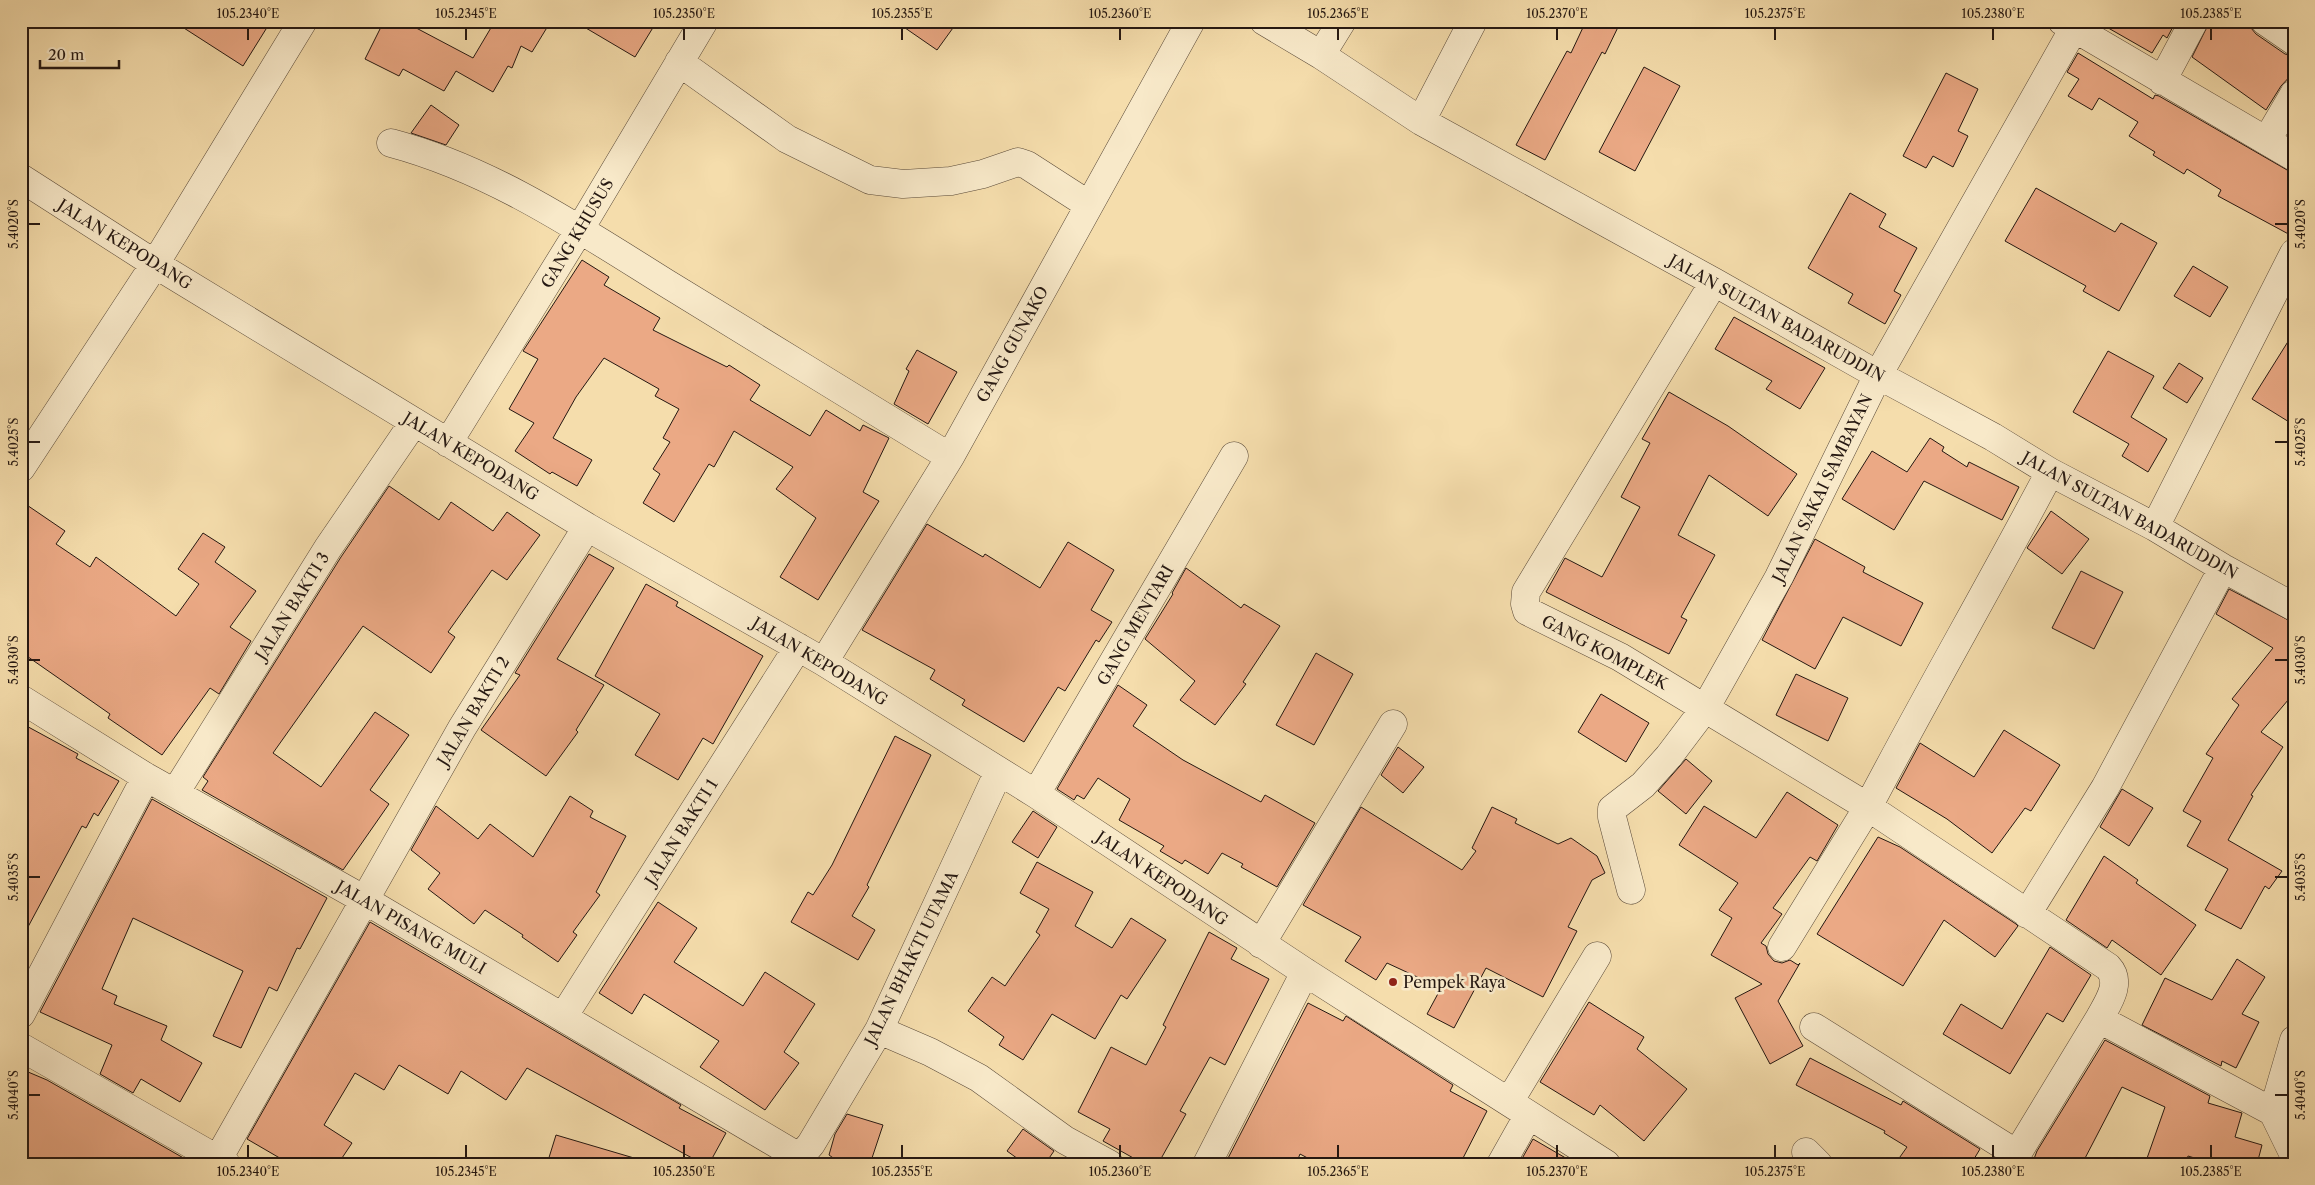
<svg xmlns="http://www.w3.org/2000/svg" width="2315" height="1185" viewBox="0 0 2315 1185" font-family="'Libre Caslon Text',serif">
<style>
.building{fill:#eba985;stroke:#251812}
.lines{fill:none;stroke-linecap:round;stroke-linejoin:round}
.minor-casing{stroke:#594938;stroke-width:29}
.minor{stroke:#f8e9c9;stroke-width:28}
.ticks{fill:none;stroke:#251812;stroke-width:2}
.poi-dot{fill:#8f2418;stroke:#f8e9c9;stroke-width:2}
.labels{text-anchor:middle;stroke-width:5;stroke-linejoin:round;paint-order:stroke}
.street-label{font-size:16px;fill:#251812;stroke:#f8e9c9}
.poi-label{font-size:16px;fill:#251812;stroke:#f8e9c9;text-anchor:start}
.neatline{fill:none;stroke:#251812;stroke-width:2}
.ticks-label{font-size:12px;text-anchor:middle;fill:#251812}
</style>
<rect width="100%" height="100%" fill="#f5ddac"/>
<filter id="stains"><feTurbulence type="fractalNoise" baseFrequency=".004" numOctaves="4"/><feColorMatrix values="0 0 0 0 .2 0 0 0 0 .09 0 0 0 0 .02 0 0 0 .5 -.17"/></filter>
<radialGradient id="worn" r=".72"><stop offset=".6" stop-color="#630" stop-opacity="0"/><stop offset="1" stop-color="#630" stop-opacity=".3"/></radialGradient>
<!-- building -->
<path class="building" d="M173 21H271L243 66Z
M384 21H403L473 58 495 21H551L532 52 521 46 512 68 508 66 493 92 456 71 444 91 403 69 399 76 365 59Z
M574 21H657L635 57Z
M895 21H958L937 50Z
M1586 21H1621L1605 54 1602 52 1545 160 1516 145 1567 51 1571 53Z
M2096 21H2176L2167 38 2163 35 2152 53Z
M2210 21H2250L2251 28 2256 34 2285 54 2294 56V72L2281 86 2266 110 2192 57Z
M2078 53 2153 99 2155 95 2159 96 2294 174V237L2218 196 2221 190 2187 169 2184 174 2153 155 2155 152 2129 136 2138 122 2099 98 2092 110 2068 96 2079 79 2067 72Z
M1644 67 1680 86 1635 171 1599 152Z
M1946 73 1978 89 1958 131 1968 136 1953 167 1933 156 1926 168 1903 156Z
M431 105 459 125 446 145 411 133Z
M2036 188 2115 232 2121 223 2157 243 2119 311 2083 291 2086 286 2005 241Z
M1850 193 1886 214 1879 227 1917 248 1894 291 1901 295 1885 324 1848 303 1853 294 1808 268Z
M582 260 609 277 604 285 660 318 653 330 727 367 729 365 760 385 750 400 810 436 826 410 860 431 863 425 889 438 863 492 879 501 818 600 780 577 816 518 776 489 793 467 734 431 714 467 709 464 674 522 643 503 660 474 653 469 670 442 663 438 679 409 655 396 659 389 604 358 576 397 553 438 592 460 577 486 552 472 550 474 515 451 534 423 509 409 538 359 523 351Z
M2193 266 2228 287 2210 317 2174 296Z
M1734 317 1825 368 1800 409 1766 389 1772 381 1715 349Z
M2294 332V425L2252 399Z
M917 350 957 372 928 424 894 404 909 371 906 369Z
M2108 351 2154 376 2131 417 2167 439 2148 472 2122 456 2129 444 2073 412Z
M2179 363 2203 378 2187 403 2163 388Z
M1669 392 1728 426 1797 474 1768 516 1709 475 1678 535 1715 555 1681 617 1687 620 1669 654 1546 592 1565 558 1602 577 1640 507 1621 497 1650 443 1642 439Z
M1930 438 1944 447 1942 451 1967 467 1969 462 2019 487 2002 520 1924 481 1894 530 1842 499 1872 451 1907 472Z
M389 486 439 520 451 502 493 531 507 512 540 535 507 580 492 570 448 632 455 637 431 673 363 626 273 753 321 787 375 712 409 735 370 790 389 804 343 870 202 790 208 781 203 777 341 557Z
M21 501 65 531 56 544 90 567 96 557 176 616 199 584 178 569 203 533 225 547 215 562 256 591 230 627 251 641 219 694 210 688 162 755 108 718 110 714 21 652Z
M2051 511 2089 539 2062 574 2027 548Z
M927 524 983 557 985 554 1040 588 1068 542 1114 570 1091 610 1112 622 1099 642 1096 640 1065 691 1058 687 1024 742 962 705 965 700 930 679 935 670 862 630Z
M1815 539 1865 567 1863 572 1923 603 1901 646 1843 617 1815 669 1762 640Z
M589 554 614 568 557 659 604 685 576 730 578 732 546 776 481 730 520 675 515 673Z
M1186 568 1241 608 1244 604 1280 626 1243 682 1246 684 1215 725 1180 700 1195 681 1145 639 1173 594 1172 593Z
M2081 571 2123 592 2094 649 2052 628Z
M646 584 678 602 676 606 763 656 713 744 703 738 678 780 635 755 660 714 595 676Z
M2229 589 2294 623V693L2261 732 2283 747 2251 795 2253 796 2228 840 2282 871 2269 889 2265 886 2241 929 2205 910 2228 869 2187 846 2201 821 2183 811 2213 758 2206 754 2239 705 2232 699 2273 648 2216 614Z
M1316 653 1353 674 1314 745 1276 725Z
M1796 674 1848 698 1828 741 1776 715Z
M1118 685 1147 705 1133 726 1183 760 1261 802 1265 795 1315 823 1277 887 1241 867 1243 864 1222 853 1208 874 1185 860 1182 864 1160 851 1164 846 1119 820 1130 799 1098 778 1084 799 1077 795 1074 800 1057 789Z
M1601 694 1649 723 1626 762 1578 732Z
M21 723 78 754 76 758 119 781 98 816 94 813 86 828 82 826 21 940Z
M2004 730 2060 765 2031 811 2025 808 1992 853 1947 819 1896 788 1920 743 1974 777Z
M895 736 931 755 867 885 869 887 852 916 875 930 858 960 791 922 808 892 813 895 832 865Z
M1398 747 1424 767 1403 793 1381 775Z
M1686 759 1712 781 1686 814 1658 791Z
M2122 789 2153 808 2129 846 2100 827Z
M1787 792 1838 825 1817 861 1810 857 1773 908 1782 914 1761 943 1766 946 1768 954 1774 961 1782 963 1790 960 1798 965 1800 963 1778 1001 1803 1046 1770 1064 1735 998 1762 984 1711 955 1732 918 1719 910 1738 883 1679 845 1704 806 1756 838Z
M570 796 593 811 590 817 626 836 596 892 600 895 573 932 577 935 558 962 522 937 523 935 485 910 474 924 428 889 440 873 411 850 436 806 478 839 490 824 533 857Z
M152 799 327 898 300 949 297 948 277 991 269 987 241 1048 213 1036 243 971 133 918 102 989 117 996 114 1004 167 1026 161 1040 202 1063 180 1102 141 1079 133 1093 100 1074 112 1045 40 1012Z
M1361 807 1462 870 1476 851 1472 848 1492 807 1517 819 1515 823 1558 844 1571 838 1597 856 1605 873 1592 880 1568 927 1577 931 1543 997 1486 968 1454 1028 1427 1014 1441 988 1387 963 1376 980 1345 961 1361 937 1303 905Z
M1033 811 1057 827 1038 858 1012 842Z
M1878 837 1900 847 2016 924 2018 926 1995 957 1944 920 1903 986 1817 934Z
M2104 856 2138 880 2136 883 2196 925 2161 975 2112 940 2107 948 2066 920Z
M1037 862 1093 892 1075 926 1112 948 1131 918 1166 940 1127 999 1121 995 1095 1039 1052 1014 1023 1060 999 1045 1004 1037 968 1011 992 977 1005 986 1040 935 1036 932 1049 909 1020 893Z
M658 902 697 928 674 962 743 1006 765 972 815 1004 784 1052 799 1063 765 1110 700 1067 719 1041 644 994 632 1014 599 993Z
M370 922 681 1105 679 1108 726 1133 709 1164H703L527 1068 506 1100 461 1071 448 1094 399 1065 384 1090 355 1073 324 1125 352 1143 338 1164H290L247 1139Z
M1209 932 1237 948 1231 959 1269 979 1225 1065 1210 1057 1180 1111 1186 1114 1158 1164H1144L1103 1141 1110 1129 1078 1112 1111 1047 1146 1065 1166 1027 1163 1025Z
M2050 947 2091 975 2063 1022 2047 1013 2010 1074 1943 1034 1961 1004 2002 1029Z
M2237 959 2265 977 2242 1014 2259 1022 2236 1068 2222 1061 2221 1066 2142 1025 2165 978 2212 1000Z
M1589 1002 1644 1037 1637 1049 1687 1089 1644 1141 1600 1105 1594 1115 1540 1082Z
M1308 1003 1343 1021 1346 1016 1453 1085 1450 1091 1487 1111 1460 1164H1319L1300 1154 1296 1164H1225Z
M2105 1040 2210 1096 2208 1103 2242 1113 2235 1137 2262 1145 2257 1164H2214L2188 1156 2185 1164H2145L2165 1107 2122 1087 2082 1164H2032L2037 1151Z
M1810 1058 1901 1105 1903 1101 1980 1149 1971 1164H1895L1907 1147 1884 1133 1885 1131 1796 1085Z
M21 1069 47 1080 194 1164H21Z
M847 1114 883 1125 870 1164H842L829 1155 835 1134Z
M1023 1129 1054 1151 1045 1164H1025L1007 1151Z
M556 1135 634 1158 633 1164H547Z
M1533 1139 1576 1164H1519Z"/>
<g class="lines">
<!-- minor casing -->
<g class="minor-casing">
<path id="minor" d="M1264 21 1321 55 1421 121 1714 282 1878 375 1993 437 2050 472 2155 527 2223 568 2294 607
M2062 21 2294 157
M2265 21 2294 41
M1321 55 1342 21
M679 62 787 139 870 180 903 184 951 181 983 174 1018 162 1027 165 1089 205
M2162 81 2194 21
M1421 121 1473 21
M2267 140 2294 94
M391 143C492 170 578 228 666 283 761 341 855 399 950 457
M21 178 155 264 587 527 824 662 1036 794 1305 972 1606 1164
M1714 282 1526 592 1525 604 1527 611 1620 657 1868 807 1782 947
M448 443 580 229 704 21
M21 468 155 264 303 21
M2050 472C1991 584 1927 694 1868 807L2108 967C2123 983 2107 1004 2099 1019
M2155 527 2294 253
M824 662 950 457 1191 21
M21 699 146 777 363 899 799 1157
M175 793 328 548 414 422
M1036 794 1234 456
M1631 890 1612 817V809L1643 785 1669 756 1706 707 1779 577 1878 375 2078 21
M2027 914 2105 788 2223 568
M1261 944 1393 724
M21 1014 146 777
M563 1017 798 647
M1814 1027 2017 1154 2099 1019 2273 1112
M879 1030 930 1052 979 1078 1065 1140 1109 1164
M2294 1040 2273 1112 2294 1155
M21 1047 226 1164
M1509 1102 1597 956
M1806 1152 1818 1164
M218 1159 462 728 587 527
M794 1164 811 1144 879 1030 999 771
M1207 1164 1305 972
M1501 1164 1528 1116"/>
</g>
<!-- minor -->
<use href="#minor" class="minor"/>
</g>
<!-- ticks -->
<path class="ticks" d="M248 28V40M466 28V40M684 28V40M902 28V40M1120 28V40M1338 28V40M1557 28V40M1775 28V40M1993 28V40M2211 28V40M28 224H40M2275 224H2288M28 442H40M2275 442H2288M28 660H40M2275 660H2288M28 877H40M2275 877H2288M28 1095H40M2275 1095H2288M248 1145V1158M466 1145V1158M684 1145V1158M902 1145V1158M1120 1145V1158M1338 1145V1158M1557 1145V1158M1775 1145V1158M1993 1145V1158M2211 1145V1158"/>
<!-- markers -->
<circle class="poi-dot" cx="1393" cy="982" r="5"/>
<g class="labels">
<!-- street labels -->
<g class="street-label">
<text transform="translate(577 233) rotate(-59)" y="6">GANG KHUSUS</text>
<text transform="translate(125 244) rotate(32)" y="6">JALAN KEPODANG</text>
<text transform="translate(1777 318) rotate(29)" y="6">JALAN SULTAN BADARUDDIN</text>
<text transform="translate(1012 344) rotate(-61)" y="6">GANG GUNAKO</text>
<text transform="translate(471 456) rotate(31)" y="6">JALAN KEPODANG</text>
<text transform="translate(1822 488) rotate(-64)" y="6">JALAN SAKAI SAMBAYAN</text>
<text transform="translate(2130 515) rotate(29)" y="6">JALAN SULTAN BADARUDDIN</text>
<text transform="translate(292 606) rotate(-58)" y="6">JALAN BAKTI 3</text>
<text transform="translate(1135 625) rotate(-60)" y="6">GANG MENTARI</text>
<text transform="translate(1605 652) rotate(28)" y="6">GANG KOMPLEK</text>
<text transform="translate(820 661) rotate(31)" y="6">JALAN KEPODANG</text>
<text transform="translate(473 711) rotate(-59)" y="6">JALAN BAKTI 2</text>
<text transform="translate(681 832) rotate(-58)" y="6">JALAN BAKTI 1</text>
<text transform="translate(1162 878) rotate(34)" y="6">JALAN KEPODANG</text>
<text transform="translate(411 927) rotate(30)" y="6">JALAN PISANG MULI</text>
<text transform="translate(911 958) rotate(-64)" y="6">JALAN BHAKTI UTAMA</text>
</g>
<!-- poi labels -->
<g class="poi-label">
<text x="1403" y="988">Pempek Raya</text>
</g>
</g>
<!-- margin -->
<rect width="2315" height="1185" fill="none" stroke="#f5ddac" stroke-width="55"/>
<!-- scale -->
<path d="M40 60v8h79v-8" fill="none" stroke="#251812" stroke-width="2.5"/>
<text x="48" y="60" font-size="15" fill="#251812" stroke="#f8e9c9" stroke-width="4" paint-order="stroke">20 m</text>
<rect x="28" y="28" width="2260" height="1130" class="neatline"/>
<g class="ticks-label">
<text x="248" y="18">105.2340°E</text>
<text x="466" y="18">105.2345°E</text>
<text x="684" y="18">105.2350°E</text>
<text x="902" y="18">105.2355°E</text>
<text x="1120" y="18">105.2360°E</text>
<text x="1338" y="18">105.2365°E</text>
<text x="1557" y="18">105.2370°E</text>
<text x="1775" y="18">105.2375°E</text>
<text x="1993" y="18">105.2380°E</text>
<text x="2211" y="18">105.2385°E</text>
<text transform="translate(14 224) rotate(-90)" y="4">5.4020°S</text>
<text transform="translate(2301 224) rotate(-90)" y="4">5.4020°S</text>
<text transform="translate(14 442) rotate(-90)" y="4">5.4025°S</text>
<text transform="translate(2301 442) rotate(-90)" y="4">5.4025°S</text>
<text transform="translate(14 660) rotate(-90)" y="4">5.4030°S</text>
<text transform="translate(2301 660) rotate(-90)" y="4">5.4030°S</text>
<text transform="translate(14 877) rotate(-90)" y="4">5.4035°S</text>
<text transform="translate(2301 877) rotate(-90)" y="4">5.4035°S</text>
<text transform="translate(14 1095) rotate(-90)" y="4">5.4040°S</text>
<text transform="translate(2301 1095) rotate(-90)" y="4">5.4040°S</text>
<text x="248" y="1176">105.2340°E</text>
<text x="466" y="1176">105.2345°E</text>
<text x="684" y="1176">105.2350°E</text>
<text x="902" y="1176">105.2355°E</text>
<text x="1120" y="1176">105.2360°E</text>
<text x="1338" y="1176">105.2365°E</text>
<text x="1557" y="1176">105.2370°E</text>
<text x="1775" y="1176">105.2375°E</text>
<text x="1993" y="1176">105.2380°E</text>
<text x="2211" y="1176">105.2385°E</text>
</g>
<rect width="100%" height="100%" filter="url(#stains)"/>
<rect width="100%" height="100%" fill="url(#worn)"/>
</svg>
